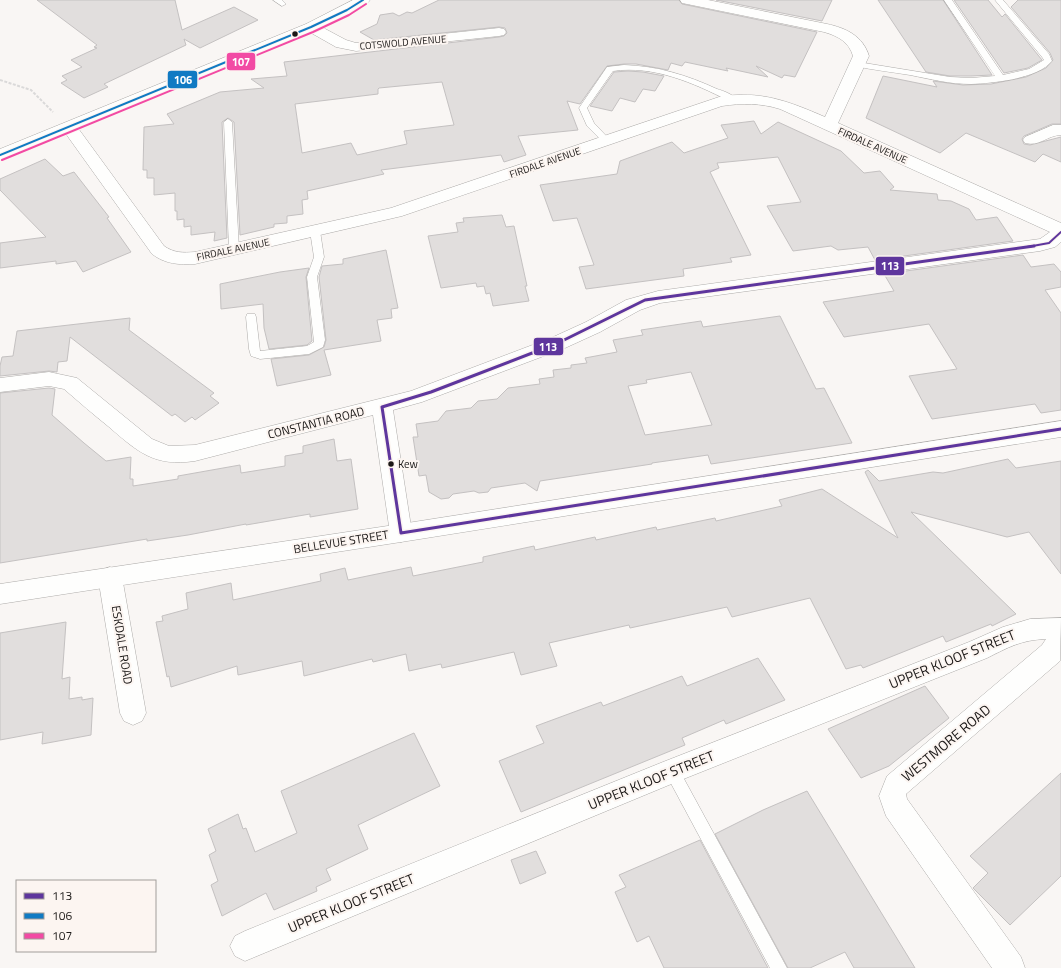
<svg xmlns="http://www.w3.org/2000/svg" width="1061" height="968" viewBox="0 0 1061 968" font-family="'Titillium Web',sans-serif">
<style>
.building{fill:#e1dedd;stroke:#c4c1c1;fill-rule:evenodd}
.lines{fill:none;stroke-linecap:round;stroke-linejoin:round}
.service-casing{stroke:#adaba9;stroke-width:1}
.minor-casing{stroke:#adaba9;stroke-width:1}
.tertiary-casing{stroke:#adaba9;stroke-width:1}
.primary-casing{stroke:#adaba9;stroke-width:1}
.path{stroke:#dad9d9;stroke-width:2;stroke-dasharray:3 1.5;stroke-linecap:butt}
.service{fill:#fefefd;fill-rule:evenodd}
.minor{fill:#fefefd;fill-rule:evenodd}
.tertiary{fill:#fefefd;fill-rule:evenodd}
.primary{fill:#fefefd;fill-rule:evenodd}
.bus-1-far1-casing{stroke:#fcf5f1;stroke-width:4}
.bus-1-casing{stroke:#fcf5f1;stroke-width:6}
.bus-2-casing{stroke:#fcf5f1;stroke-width:4}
.bus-3-casing{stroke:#fcf5f1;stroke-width:4}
.bus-1-far1{stroke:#5e369d;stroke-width:2}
.bus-1{stroke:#5e369d;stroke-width:3}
.bus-2{stroke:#107ac3;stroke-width:2}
.bus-3{stroke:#f24aa4;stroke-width:2}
.bus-dot{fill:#1b1817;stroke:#fcf5f1;stroke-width:1.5}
.labels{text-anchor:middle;stroke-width:4;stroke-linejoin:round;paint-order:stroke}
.far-street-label{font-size:10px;fill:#1b1817;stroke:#fcf5f1}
.bus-label{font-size:11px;fill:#1b1817;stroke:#fcf5f1;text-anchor:start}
.street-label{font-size:12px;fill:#1b1817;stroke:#fcf5f1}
.near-street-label{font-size:14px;fill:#1b1817;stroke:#fcf5f1}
.line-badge{stroke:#fcf5f1;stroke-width:1.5}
.badge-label{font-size:11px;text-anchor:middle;font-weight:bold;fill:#fff}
</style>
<rect width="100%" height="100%" fill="#f9f6f4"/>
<!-- building -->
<path class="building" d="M37 0H175L182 30 234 7 258 20 200 48 184 39 186 45 104 84 108 87 84 98 61 83 67 80 62 76 82 67 71 60 97 48 94 47 97 45Z
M439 0H679L682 4 817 32 795 77 784 75 782 78 756 66 768 77 726 68 728 71 685 62 682 66 671 63 668 70 636 64H624L607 66 580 104 567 101 578 130 518 136 526 155 504 162 501 155 381 170 384 174 307 191 308 199 302 200 303 214 287 216V223L274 224V227L240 235 234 122 228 118 222 122 227 238 214 241 215 232 191 235V226L184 227V219L177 220V211H175V193L154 195V178H147V170H143L144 127 174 124 167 114 220 92 264 88 251 79 287 76 284 62 499 37 504 36 507 33 505 28 499 27 374 40 360 32 377 24 380 15 393 13 399 16 407 12 412 13ZM442 82 454 125 404 131 407 144 357 155 351 143 302 153 295 104 378 94V89L379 88Z
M716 0H832L822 21Z
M878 0H943L992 75 971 76H950L926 72Z
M954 0H988L1002 17 1005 14 1042 60 1028 68 1004 73Z
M1018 0H1061V124H1052L1024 136 1022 139 1024 144 1030 145 1061 137V162L1043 154 1035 162 966 133 940 153 866 118 883 76 937 87 933 81 963 85 991 84 1026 77 1046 68 1053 60 1050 53 1011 7Z
M628 71 643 72 664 76 655 91 643 89 635 102 620 98 612 111 590 106 614 72Z
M754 121 761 134 778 122 841 151 864 173 880 171 894 187 890 190 937 194 938 200 951 201 969 209 976 220 997 217 1013 241 875 260 868 247 838 250 831 246 793 251 767 206 801 202 778 157 717 163 719 168 710 172 751 255 730 258 732 262 683 269 684 276 586 289 579 267 594 265 577 218 553 221 540 185 617 174 620 161 672 142 684 153 728 138 721 125Z
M45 159 63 176 74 172 109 217 107 218 131 252 83 272 76 261 56 264V261L0 268V243L46 237 0 190V179Z
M502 215 506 227 514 226 527 286H525L529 301 493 306 490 293 486 294 484 286 477 287 476 283 441 288 428 236 458 232 456 223 464 222 463 218Z
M386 250 398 308 391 309 392 318 377 320 381 341 324 350 331 375 277 386 271 359 309 355 324 347 326 340 319 277 322 266 343 264V259Z
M1023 255 1031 267 1054 264 1061 272V287L1045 290 1061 313V410L1041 413 1035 404 932 419 909 376 957 369 929 324 844 337 823 302 894 291 884 274Z
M309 268 306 277 312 341 307 345 269 349 264 328 263 304 221 309 220 284 280 272Z
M780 316 816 389 824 388 852 443 711 464 708 455 652 463V464L540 481 537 491 525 483 491 488 488 492 479 493 474 491 453 494 449 498 441 499 429 492 426 475 419 476 413 437H418L416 424 438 421 446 411 471 408 478 401 497 399 508 388 540 384 539 379 554 377 553 370 571 368V365L587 363 585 358 617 352 613 340 643 335 641 330 701 321 703 327ZM691 372 712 425 645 435 628 386 647 383 646 380Z
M130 318 129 330 214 393 210 396 219 403 195 420 192 417 185 422 175 414 172 416 70 337 67 361 58 362 57 372 49 371 0 376V366L2 357 13 356 17 331Z
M49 388 55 389 52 415 84 443 106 461 131 457 130 479H133V486L178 479V476L240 465 241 473 285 466V456L303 453V446L334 439 337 461 351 459 358 509 310 517V514L246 525V524L188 535 147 541V539L0 563V393Z
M1008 459 1016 468 1061 461V574L1029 532 1007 537 911 512 1016 614 992 626 991 624 946 642 943 636 863 668 861 665 846 669 810 598 732 617 727 607 630 628 629 625 549 643 557 666 521 675 514 652 442 668 441 664 409 671 406 654 373 662 372 659 304 676 302 661 238 675 237 666 171 687 169 676 167 677 156 622 163 621 162 616 188 609 186 593 231 583 233 600 321 581 320 574 345 568 348 580 411 567 413 576 483 562V557L534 546 535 550 595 537 596 540 656 527 657 530 715 518 716 521 782 506 779 500 822 489 898 538 865 472 868 470 879 481 933 472 943 473Z
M66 622 62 679 70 677 69 699 82 697V700L93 698 91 735 42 744 43 732 0 740V633Z
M758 658 785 700 726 724 724 720 682 738 685 745 521 812 499 761 544 743 536 726 601 702 603 706 682 676 687 686Z
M925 686 949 718 889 766 861 778 828 729Z
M414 733 440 786 358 825 368 849 326 869 331 880 316 887 317 891 274 910 266 893 222 916 211 885 218 881 209 855 216 851 208 829 238 814 243 829 246 828 255 852 297 833 281 791Z
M1061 773V876L1010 925 973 888 988 873 970 856Z
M807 791 915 968H854L845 952 810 968H788L715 834 763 810Z
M700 840 768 968H664L649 936 637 942 615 892 626 887 619 875Z
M536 851 546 873 520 884 511 860Z"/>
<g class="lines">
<!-- service casing -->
<g class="service-casing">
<path id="service" d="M273 0H282L286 4 282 6Z
M944 0H952L1003 75 1029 69 1044 60 1042 57 995 0H1003L1049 54 1052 61C1037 79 993 83 971 84 950 84 930 79 910 75 892 72 873 70 855 66L854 64 855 62H858L950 77 971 78 995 76Z
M624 65C657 66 687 75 717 89 724 91 732 94 736 99L732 102 729 101C694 83 653 65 613 71L587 108 594 123 610 140 609 142H603L587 126 579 108 607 67Z
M228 119 232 122 239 249 234 252 229 249 224 122Z
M315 228 320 231 324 257 317 277 325 340 323 347 309 354 260 359 251 356 249 349 246 317 247 314H255L256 317 260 351 307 346 314 342 307 277 314 257 310 231Z
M672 764 677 766 787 968H770L667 776 665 771 667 766Z"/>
</g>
<!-- minor casing -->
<g class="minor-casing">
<path id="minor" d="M680 0H708L827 24C846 28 863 36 869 56L838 123 1061 223V242L1055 247 1040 251 660 303 640 310 600 332 565 348 422 402 393 410 412 533 409 539 401 542 393 539 390 533 373 415 195 461C154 467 138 452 109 427 94 415 79 402 64 389L49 386 0 392V378L49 372 77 378 152 439 169 446 195 445 411 391 551 338 586 322 626 300 658 291 1040 239 1050 232 780 109C761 103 742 103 722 106L402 216 195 264C179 265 165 264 152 254L61 127 63 124 69 122 75 124 164 246C174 253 183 253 195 252L391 208 719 97C760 90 788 101 825 117L853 56C849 42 838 36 824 32L687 4 682 3Z
M311 23 316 24 346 40 356 43 499 28 504 29 506 32 504 35 499 36 356 51 336 47 306 30 304 27 306 24Z
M1053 125H1061V135C1048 135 1039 147 1025 143L1023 140 1025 137Z
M110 567 118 570 122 577 146 713 142 721 133 725 124 721 120 713 98 577 102 570Z
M1061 618 1060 661 906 794 907 799 1021 957 1025 968H992L886 816 879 796 887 776 1042 645 1046 639C1021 640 1009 647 987 658L681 780 245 961 235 956 230 946 235 936 245 931 663 762 969 642 1003 627 1030 619Z"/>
</g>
<!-- tertiary casing -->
<g class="tertiary-casing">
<path id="tertiary" d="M1061 421V437L401 542 0 604V584L401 524Z"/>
</g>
<!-- primary casing -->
<g class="primary-casing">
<path id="primary" d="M353 0H370C361 13 331 23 316 30L0 160V149L306 24Z"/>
</g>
<!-- path -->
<path class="path" d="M0 80 31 90 53 112"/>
<!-- service -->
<use href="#service" class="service"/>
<!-- minor -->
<use href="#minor" class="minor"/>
<!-- tertiary -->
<use href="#tertiary" class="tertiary"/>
<!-- primary -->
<use href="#primary" class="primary"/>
<!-- bus-1-far1 casing -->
<g class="bus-1-far1-casing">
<path id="bus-1-far1" d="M1027 247 1049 243 1061 232"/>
</g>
<!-- bus-1 casing -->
<g class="bus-1-casing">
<path id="bus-1" d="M382 407 431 392 558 343 645 300 1034 246
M382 407 401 533
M401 533 1061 429"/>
</g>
<!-- bus-2 casing -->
<g class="bus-2-casing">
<path id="bus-2" d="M0 155 311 27 347 10 363 0"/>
</g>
<!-- bus-3 casing -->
<g class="bus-3-casing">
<path id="bus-3" d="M2 160 313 32 349 15 366 4"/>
</g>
<!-- bus-1-far1 -->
<use href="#bus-1-far1" class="bus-1-far1"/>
<!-- bus-1 -->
<use href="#bus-1" class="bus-1"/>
<!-- bus-2 -->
<use href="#bus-2" class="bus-2"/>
<!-- bus-3 -->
<use href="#bus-3" class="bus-3"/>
</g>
<!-- markers -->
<g class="bus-dot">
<circle cx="295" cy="34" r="3.5"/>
<circle cx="391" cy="464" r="3.5"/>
</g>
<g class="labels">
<!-- far-street labels -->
<g class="far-street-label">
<text transform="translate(403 42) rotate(-5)" y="4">COTSWOLD AVENUE</text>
<text transform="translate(873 145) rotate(24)" y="4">FIRDALE AVENUE</text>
<text transform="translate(545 162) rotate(-19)" y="4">FIRDALE AVENUE</text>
<text transform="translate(233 249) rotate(-12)" y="4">FIRDALE AVENUE</text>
</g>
<!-- bus labels -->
<g class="bus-label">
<text x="398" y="468">Kew</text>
</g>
<!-- street labels -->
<g class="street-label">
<text transform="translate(316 423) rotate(-14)" y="4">CONSTANTIA ROAD</text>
<text transform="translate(341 542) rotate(-9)" y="4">BELLEVUE STREET</text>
<text transform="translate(122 645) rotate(81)" y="4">ESKDALE ROAD</text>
</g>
<!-- near-street labels -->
<g class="near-street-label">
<text transform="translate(952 659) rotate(-22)" y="5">UPPER KLOOF STREET</text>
<text transform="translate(946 743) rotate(-40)" y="5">WESTMORE ROAD</text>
<text transform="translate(651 780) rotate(-22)" y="5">UPPER KLOOF STREET</text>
<text transform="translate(351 903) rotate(-22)" y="5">UPPER KLOOF STREET</text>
</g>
</g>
<g class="line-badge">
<rect x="226" y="52" width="30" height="19" rx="4" fill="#f24aa4"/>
<rect x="167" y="70" width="31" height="19" rx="4" fill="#107ac3"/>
<rect x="875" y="256" width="30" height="20" rx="4" fill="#5e369d"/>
<rect x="533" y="337" width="31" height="19" rx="4" fill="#5e369d"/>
</g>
<g class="badge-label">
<text x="241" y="66">107</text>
<text x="183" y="84">106</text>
<text x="890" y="270">113</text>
<text x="548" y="351">113</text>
</g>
<!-- legend -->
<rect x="16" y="880" width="140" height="72" fill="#fcf5f1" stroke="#a29d9a"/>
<rect x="24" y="893" width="20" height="6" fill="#5e369d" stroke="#a29d9a"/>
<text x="52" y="900" font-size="12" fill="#1b1817">113</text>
<rect x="24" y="913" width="20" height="6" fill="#107ac3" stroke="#a29d9a"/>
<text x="52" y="920" font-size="12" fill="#1b1817">106</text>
<rect x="24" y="933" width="20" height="6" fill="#f24aa4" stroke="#a29d9a"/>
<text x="52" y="940" font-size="12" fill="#1b1817">107</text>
</svg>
